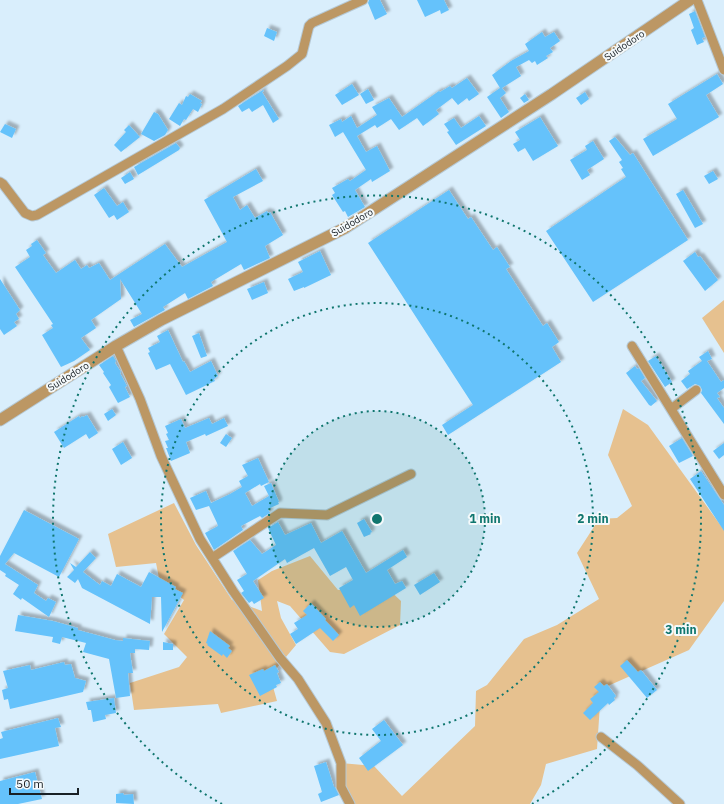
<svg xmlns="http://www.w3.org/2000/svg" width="724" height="804" viewBox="0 0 724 804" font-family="'IBM Plex Sans',sans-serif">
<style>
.green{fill:#e6c18f}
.building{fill:#65c2fb;filter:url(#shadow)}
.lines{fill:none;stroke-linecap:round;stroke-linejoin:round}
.minor-casing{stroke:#b6c9d5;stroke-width:11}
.tertiary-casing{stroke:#b6c9d5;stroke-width:13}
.minor{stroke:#bc9764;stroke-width:9}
.tertiary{stroke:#bc9764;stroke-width:11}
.ring{fill:none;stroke:#0f766e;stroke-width:2;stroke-dasharray:2 4}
.labels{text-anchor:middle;stroke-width:4;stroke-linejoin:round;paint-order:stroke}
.street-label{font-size:10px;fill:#192025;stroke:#f4f9fb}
.centre{fill:#0f766e;stroke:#f4f9fb;stroke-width:2}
.ring-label{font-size:12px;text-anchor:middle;font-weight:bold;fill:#0f766e;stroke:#f4f9fb;stroke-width:4;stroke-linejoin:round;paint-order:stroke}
</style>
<defs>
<filter id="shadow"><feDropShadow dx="3.5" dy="-3.5" stdDeviation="1" flood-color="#0004"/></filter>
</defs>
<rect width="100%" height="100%" fill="#d9eefc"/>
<!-- green -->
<path class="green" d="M724 300V353L702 318Z
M623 409 648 425 724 530V601L689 650 601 689 597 749 546 764 541 785 530 804H353L341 787V763L374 766 402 796 475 726 476 691 487 685 524 639 557 625 599 599 577 553 599 519 617 518 632 506 608 455Z
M174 503 196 545 232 600 262 611 258 580 272 571 310 556 338 590 385 586 401 601 400 625 344 654 330 652 290 606 277 601 281 618 296 645 270 676 277 701 221 713 218 704 134 710 130 683 179 667 187 657 164 634 184 600 159 578 156 563 116 567 108 534Z"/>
<!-- building -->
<path class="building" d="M369 0H380L387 14 375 20 368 3Z
M417 0H444L449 10 441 14 440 10 425 17Z
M695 11 705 37 702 38 704 42 697 45 691 30 694 28 689 14Z
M267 28 277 32 274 41 264 36Z
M542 32 545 37 554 32 560 41 550 48 553 52 546 56 548 58 537 65 535 61 532 63 529 60 516 67 521 76 502 88 506 93 500 98 509 112 501 118 487 97 500 88 492 75 511 61 529 51 525 44Z
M717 74 723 84 706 95 719 117 653 156 643 139 677 119 668 104Z
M467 78 479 94 469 101 467 98 458 105 452 98 436 110 439 114 423 126 417 118 399 130 391 119 377 128 375 125 357 136 366 152 377 146 390 171 372 182 371 179 355 190 365 207 348 217 345 211 343 212 332 195 335 193 332 188 348 179 350 181 366 170 343 132 335 137 329 125 341 119 342 122 351 116 357 128 377 115 372 107 389 98 402 117 439 91 440 92 450 86 452 88Z
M352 84 359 95 342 105 335 95Z
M368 89 374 100 366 104 360 94Z
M263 90 264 91 262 92 279 119 273 123 263 105 252 112 249 108 242 112 238 106Z
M585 92 589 99 581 105 576 98Z
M190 94 202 101 200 103 202 104 198 112 193 109 186 120 184 119 180 126 169 119 179 103 182 105 186 96 188 97Z
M525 94 529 100 524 103 520 98Z
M154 112 158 114 168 130 165 135 154 141 141 134Z
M479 116 486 126 456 145 447 132 449 131 444 124 454 118 461 128Z
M540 117 558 146 533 161 525 148 518 152 513 144 520 140 515 132Z
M5 124 16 129 12 138 0 132Z
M129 125 140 137 121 152 114 145 126 132 124 130Z
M615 137 630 155 633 153 688 240 593 302 546 231 626 177 621 169 623 168 619 162 622 160 609 141Z
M593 141 604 159 587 170 590 175 582 180 570 160 587 150 585 146Z
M176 143 180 148 179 150 138 175 134 167Z
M256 169 263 181 233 197 240 210 247 205 255 218 267 211 268 213 270 212 283 235 265 246 270 258 244 270 241 264 211 282 213 286 188 299 185 293 163 307 165 310 134 327 130 320 142 314 120 279 121 299 91 320 96 328 81 338 90 350 74 361 61 367 42 335 53 328 51 325 53 324 15 267 30 257 26 250 32 246 31 244 37 240 46 253 43 255 56 273 75 260 81 269 87 265 89 268 99 263 110 280 165 244 182 267 227 242 204 200Z
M713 171 718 179 709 184 704 176Z
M130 172 134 179 125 184 121 178Z
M104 188 117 206 123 202 129 212 117 220 114 215 109 218 94 195Z
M449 190 468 219 471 217 493 250 497 247 510 267 506 269 543 326 547 323 559 342 552 347 561 362 448 435 442 425 473 405 368 243Z
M683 190 703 224 695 228 676 194Z
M320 251 331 275 304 288V287L294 291 288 279 303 272 298 262Z
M695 252 698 257 700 256 718 280 705 291 683 261Z
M0 279 20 310 16 314 19 319 14 322 17 326 4 335 0 329Z
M264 282 268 293 252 300 247 289Z
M168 330 183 362 184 361 190 372 211 361 218 376 214 379 215 381 186 395 170 364 156 370 148 353 150 352 148 348 160 342 157 336Z
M199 333 207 356 201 358 192 336Z
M708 351 712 359 707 361 721 382 724 380V388L717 393 720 397 717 398 724 408V424L701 393 702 390 700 386 695 384 687 389 681 381 690 374 688 371 702 361 699 357Z
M113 356 116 361 115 363 121 372 120 373 127 386 125 387 130 397 118 403 109 387 111 385 103 373 104 372 99 365Z
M656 356 672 382 665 387 648 361Z
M635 366 637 369 639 368 645 378 641 381 657 401 651 406 649 405 626 373Z
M112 409 116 415 108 421 104 414Z
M87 415 98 433 89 439 86 434 64 448 54 432 79 416 80 418 82 416 83 417Z
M209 418 212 424 224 418 228 426 206 436 205 434 186 442 190 453 171 461 166 448H168L165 441 169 440 166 434 168 433 165 426 181 419 185 428Z
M226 434 232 438 226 447 220 443Z
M682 438 693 456 679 463 669 446Z
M123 442 132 458 121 465 112 449Z
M724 443V455L719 459 713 451Z
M258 458 269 482 261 486 260 484 245 493 252 506 269 496 264 486 271 483 279 502H278L279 504 268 509 270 513 262 518 260 516 241 526 243 530 214 550 205 533 218 526 217 523 209 506 196 510 190 498 206 491 211 503 230 494 242 487 239 481 248 476 242 465Z
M701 471 724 505V531L690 479Z
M24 510 79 539 59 577 14 553 5 564 38 585 34 593 46 601 48 598 56 602 49 617 22 598 21 600 13 594 19 585 5 576 6 574 0 570V556Z
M364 519 372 532 370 533 371 534 364 537 357 523Z
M278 522 285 535 311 523 321 543 342 531 366 573 403 550 407 557 387 570 395 584 402 581 406 588 360 616 354 605 350 608 339 588 353 580 346 567 330 576 314 548 287 563 285 559 253 581 264 598 254 604 252 601 249 603 241 593 244 591 237 580 247 574 233 551 250 540 262 554 276 545 268 528Z
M90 552 96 558 83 572 100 585 102 581 111 586 117 574 141 587 149 572 176 587 175 589 183 593 162 632 161 597H152L150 624 82 588 78 579 75 583 67 577 74 570 70 563 76 567Z
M434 573 440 582 420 595 414 585Z
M311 603 326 619 325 620 339 635 333 641 320 628 296 644 290 634 298 629 294 623 307 615 303 611Z
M18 615 53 621 78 628V630L115 640 123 641V638L150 641 149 650 135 649V653H130L133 673H128L130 696 116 698 109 659 83 652 86 643 62 637 60 644 52 642 53 637 15 631Z
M210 631 230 646 228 648 232 651 227 658 223 654 222 656 207 645 208 644 206 643Z
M163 642 173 644V650H163Z
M627 660 638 672 641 670 657 690 647 698 620 666Z
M64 662 65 665 71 664 75 678 86 681 83 692 10 709 8 699 4 700 2 690 8 688 3 671 30 665 31 670Z
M275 665 279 672 277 673 281 683 276 685 277 687 260 696 249 675 263 669 264 671Z
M600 682 604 686 607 684 616 696 614 698 615 700 609 705 608 703 590 720 583 713 593 703 590 699 599 692 594 687Z
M114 698 116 713 105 715 106 719 93 722 91 710H88L86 702Z
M58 718 61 727 55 728 59 746 0 759V739L3 738 1 732Z
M384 720 403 745 368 771 359 758 381 741 372 729Z
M326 762 334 787H335L339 795 321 802 318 794 322 792 314 766Z
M35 772 42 799 18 804H0V781Z
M123 793 124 795 133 794 134 804 116 803V794Z"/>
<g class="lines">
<!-- minor casing -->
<g class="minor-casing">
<path id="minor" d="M697 0 724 70
M0 182 3 184 25 213 32 216 37 215 223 109 287 66 302 54 309 26 312 23 363 0
M116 346 140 399 161 456 200 539 233 591 280 658 298 679 326 723 341 763V787L350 804
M632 346 724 495
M671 409 696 390
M212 558 280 513 327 515 411 474
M601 737 637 765 680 804"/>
</g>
<!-- tertiary casing -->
<g class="tertiary-casing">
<path id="tertiary" d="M0 420 116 346 161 320 345 228 552 94 690 0"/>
</g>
<!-- minor -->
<use href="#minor" class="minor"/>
<!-- tertiary -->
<use href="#tertiary" class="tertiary"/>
</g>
<!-- distance rings -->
<circle cx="377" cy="519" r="108" fill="#0f766e" fill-opacity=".12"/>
<g class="ring">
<circle cx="377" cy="519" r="108"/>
<circle cx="377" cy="519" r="216"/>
<path d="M222 804A324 324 0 1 1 532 804"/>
</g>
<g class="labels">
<!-- street labels -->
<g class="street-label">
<text transform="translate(624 45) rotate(-34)" y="4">Suidodoro</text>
<text transform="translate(352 222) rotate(-30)" y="4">Suidodoro</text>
<text transform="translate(68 376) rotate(-32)" y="4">Suidodoro</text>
</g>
</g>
<circle cx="377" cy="519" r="6" class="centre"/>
<g class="ring-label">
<text x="485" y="523">1 min</text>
<text x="593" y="523">2 min</text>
<text x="681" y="634">3 min</text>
</g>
<!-- scale -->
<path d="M10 788v6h68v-6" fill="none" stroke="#192025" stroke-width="2"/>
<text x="16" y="788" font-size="12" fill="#192025" stroke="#f4f9fb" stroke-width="3" paint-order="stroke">50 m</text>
</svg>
